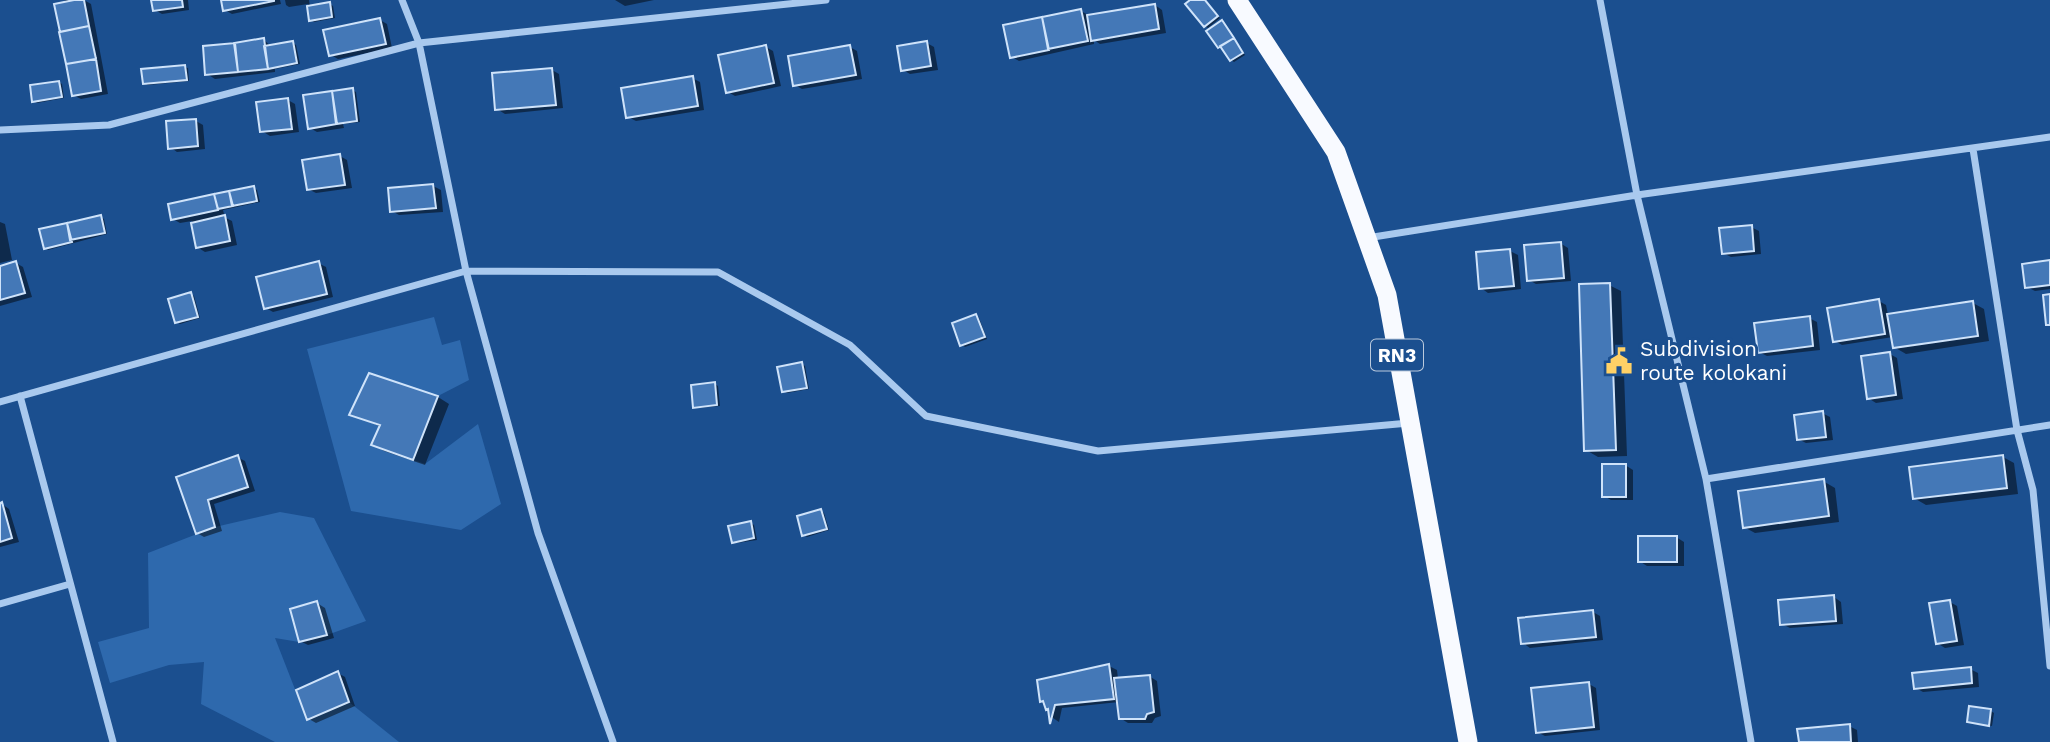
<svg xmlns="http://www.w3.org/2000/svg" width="2050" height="742" viewBox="0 0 2050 742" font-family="'Work Sans',sans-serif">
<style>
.green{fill:#2e69ad}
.shadow{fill:#0007}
.building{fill:#4478b7;stroke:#cfe3fa;stroke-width:2}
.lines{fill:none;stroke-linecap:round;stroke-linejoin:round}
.minor{stroke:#a9c9ee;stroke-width:7}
.trunk{stroke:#f8faff;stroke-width:19}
.labels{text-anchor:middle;stroke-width:6;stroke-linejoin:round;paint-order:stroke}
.shield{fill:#1b4f8f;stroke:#bbcadd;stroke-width:2}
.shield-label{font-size:19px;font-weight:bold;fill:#fff}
.poi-label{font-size:21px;fill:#fff;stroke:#1b4f8f;text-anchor:start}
</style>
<rect width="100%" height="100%" fill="#1b4f8f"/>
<!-- green -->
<path class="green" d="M434 317 442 345 460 340 469 380 438 396 369 374 350 415 380 425 371 445 425 464 478 424 501 504 461 530 351 511 307 349Z
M280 512 314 518 366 621 327 635 318 602 290 609 299 642 275 638 307 720 349 702 399 742H275L201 704 204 662 169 665 110 683 98 642 149 628 148 553 215 527Z"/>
<!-- shadow -->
<path class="shadow" d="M64 0H84L91 4 108 94 81 99 73 95 69 3Z
M153 0H188L189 10 162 14 155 10Z
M223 0H280L281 4 232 14 225 10Z
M285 0H309L310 7 330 4 333 6 335 18 314 22 311 20 308 4 289 7 286 5Z
M615 0H654L625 6Z
M1189 0H1205L1220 18 1208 28 1205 26Z
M1155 5 1162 10 1166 33 1100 44 1094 40V44L1019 61 1012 57 1081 11 1090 16Z
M380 20 387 24 392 48 338 59 331 55Z
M1222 22 1245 55 1234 62 1231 60Z
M264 40 272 47 293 43 296 45 300 64 275 69V72L215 79 207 74Z
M927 43 934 47 938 70 910 74 903 70Z
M766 47 773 51 781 86 735 96 728 92Z
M850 47 857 51 862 79 802 89 795 85Z
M185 67 188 68 189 81 148 85 145 83Z
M552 70 559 74 563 108 505 114 497 109Z
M692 78 700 82 704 110 636 121 628 117Z
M59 82 62 84 64 98 37 103 34 101Z
M352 90 356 92 360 122 343 124 344 128 317 132 310 128Z
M288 100 295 104 299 132 270 136 262 131Z
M196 121 203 125 205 149 177 152 170 147Z
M340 156 347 160 352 188 316 193 308 189Z
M433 186 441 190 443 212 399 215 392 211Z
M254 188 257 190 260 202 223 210 224 214 220 215 232 221 237 245 205 252 197 247 192 221 180 223 173 219 170 206Z
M101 217 104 219 107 234 48 250 45 248Z
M0 222 5 224 12 260 0 263Z
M1751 227 1759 231 1761 254 1731 257 1723 253Z
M1560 243 1568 248 1571 281 1536 284 1529 280Z
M1510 251 1518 255 1521 289 1488 293 1481 288Z
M2050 262V289L2035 291 2027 287Z
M16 263 23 267 32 297 0 306V268Z
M318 263 326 267 333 297 273 312 266 308Z
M1609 285 1621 291 1627 456 1598 457 1586 450Z
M191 294 194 296 200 318 180 324 177 322Z
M1879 301 1886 305 1888 315 1973 303 1984 309 1989 341 1906 354 1894 347 1893 337 1842 345 1835 341Z
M976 316 979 318 987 339 965 347 962 345Z
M1809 318 1817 322 1820 350 1767 356 1759 352Z
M1890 354 1897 358 1903 399 1876 403 1868 398Z
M802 364 805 366 809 389 787 393 784 391Z
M370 376 438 397 449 404 425 465 384 451 373 445 381 427 352 414Z
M715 384 718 386 720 406 697 408 694 406Z
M1822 413 1830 417 1833 440 1806 443 1798 439Z
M237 457 245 461 255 491 214 504 222 531 204 537 197 533 179 478Z
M2003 457 2014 463 2018 494 1926 505 1914 498Z
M1625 465 1633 470V500H1611L1604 496Z
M1823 481 1835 488 1839 522 1755 533 1744 527Z
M2 504 9 509 19 542 0 547V505Z
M821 511 824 513 829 530 807 537 804 535Z
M751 523 754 525 757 540 737 543 734 542Z
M1676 537 1684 542V566H1647L1639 561Z
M1834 597 1841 602 1843 624 1790 628 1782 624Z
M1950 602 1957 606 1964 645 1945 648 1937 643Z
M317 603 325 608 334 638 308 645 300 641Z
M1593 612 1600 616 1603 640 1530 648 1523 643Z
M1109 666 1117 670 1118 679 1149 676 1157 681 1161 716 1155 718 1152 723H1128L1120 718 1119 702 1062 708 1059 722 1053 718 1046 703 1041 701Z
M1970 669 1978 673 1979 687 1923 692 1916 688Z
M338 673 345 677 355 706 316 723 309 719Z
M1589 684 1596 688 1600 730 1545 736 1537 732Z
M1991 711 1994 713 1992 726 1969 721Z
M1849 726 1857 730 1858 742H1800Z"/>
<!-- building -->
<path class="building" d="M74 0H84L89 26 60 32 54 4Z
M151 0H182L183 7 153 11Z
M221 0H274V1L223 11Z
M1190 0H1205L1218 16 1204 27 1185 4Z
M330 2 332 17 309 21 307 6Z
M1155 4 1159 29 1091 41 1087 15Z
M1081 9 1088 41 1048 49 1042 17Z
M1042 17 1049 50 1010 58 1003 25Z
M380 18 386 44 329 56 323 30Z
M1222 20 1234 38 1218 48 1206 31Z
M89 26 96 59 66 64 59 32Z
M264 38 268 69 238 72 234 43Z
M1234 38 1243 53 1230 61 1220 46Z
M293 41 297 63 268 69 264 46Z
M927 41 931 66 901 71 897 46Z
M235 43 238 72 205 75 203 46Z
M766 45 774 83 726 93 718 55Z
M850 45 856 75 793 86 788 56Z
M96 59 101 91 72 96 66 64Z
M185 65 187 80 143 84 141 69Z
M552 68 556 105 495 110 492 73Z
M693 76 698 106 626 118 621 88Z
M59 81 62 97 32 102 30 85Z
M353 88 357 121 336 124 332 91Z
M332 91 337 124 308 129 303 95Z
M288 98 292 129 260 132 256 102Z
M196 119 198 146 168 149 166 121Z
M340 154 345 185 307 190 302 160Z
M433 184 436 208 390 212 388 188Z
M254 186 257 201 232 206 229 191Z
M229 191 233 206 218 209 214 194Z
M214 194 218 210 171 220 168 204Z
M101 215 105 233 70 240 67 223Z
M225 215 230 241 196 248 191 223Z
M67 223 72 242 44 249 39 229Z
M1752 225 1754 251 1722 254 1719 228Z
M1561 242 1564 278 1527 281 1524 245Z
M1510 249 1514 286 1479 289 1476 252Z
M2050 260V285L2025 288 2022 264Z
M16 261 25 293 0 300V266Z
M319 261 327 294 264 309 256 277Z
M1610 283 1616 450 1584 451 1579 284Z
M191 292 198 317 175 323 168 299Z
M2050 294V325H2046L2043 295Z
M1879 299 1885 334 1833 342 1827 308Z
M1973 301 1978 336 1893 348 1887 314Z
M976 314 985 337 960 346 952 323Z
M1810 316 1813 346 1758 353 1754 323Z
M1890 352 1896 395 1867 399 1861 356Z
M802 362 807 388 782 392 777 367Z
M369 373 438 396 413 460 371 445 380 425 349 415Z
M715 382 717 405 693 408 691 385Z
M1823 411 1826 437 1797 440 1794 415Z
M238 455 248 487 208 500 215 527 196 534 176 477Z
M2003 455 2007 488 1913 499 1909 467Z
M1602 464H1626V497H1602Z
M1824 479 1829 516 1743 528 1738 491Z
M2 502 12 538 0 542V503Z
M821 509 827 529 802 536 797 516Z
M751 521 754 538 732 543 728 526Z
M1638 536H1677V562H1638Z
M1834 595 1836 621 1780 625 1778 600Z
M1950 600 1957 641 1936 644 1929 603Z
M317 601 327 635 299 642 290 609Z
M1593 610 1596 637 1521 644 1518 618Z
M1109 664 1114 699 1055 705 1050 724 1048 709 1046 710 1043 701 1040 702 1037 680Z
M1971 667 1972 683 1914 689 1912 673Z
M338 671 349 702 307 720 296 690Z
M1150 675 1154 712 1147 714 1145 719H1119L1114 678Z
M1589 682 1594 727 1536 733 1531 688Z
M1969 706 1991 709 1989 726 1967 722Z
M1850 724 1851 742H1799L1797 729Z"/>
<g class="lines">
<!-- minor -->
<path class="minor" d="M402 0 419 43 466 271 538 533 613 742
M1600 0 1637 195 1706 479 1751 742
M0 130 109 125 419 43 826 0
M1973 149 2017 430 2033 490 2050 666
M1367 238 1637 195 2050 137
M20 396 113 742
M0 402 466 271 718 272 850 345 926 416 1098 451 1409 423
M1706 479 2050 425
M0 604 70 584"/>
<!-- trunk -->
<path class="trunk" d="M1237 0 1336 152 1387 295 1468 742"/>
</g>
<!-- icons -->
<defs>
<g id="civic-bare" transform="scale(2.1)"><path d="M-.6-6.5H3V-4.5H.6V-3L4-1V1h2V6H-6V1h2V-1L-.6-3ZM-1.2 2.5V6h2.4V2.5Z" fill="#ffd166" stroke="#1b4f8f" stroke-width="2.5" paint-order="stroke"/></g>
</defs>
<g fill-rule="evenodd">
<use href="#civic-bare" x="1619" y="361"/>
</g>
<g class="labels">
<!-- shield labels -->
<rect class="shield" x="1371" y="339.5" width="52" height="31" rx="5"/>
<g class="shield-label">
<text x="1397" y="362">RN3</text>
</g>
<!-- poi labels -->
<g class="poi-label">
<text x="1640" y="356">Subdivision<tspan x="1640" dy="24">route kolokani</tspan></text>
</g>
</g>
</svg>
